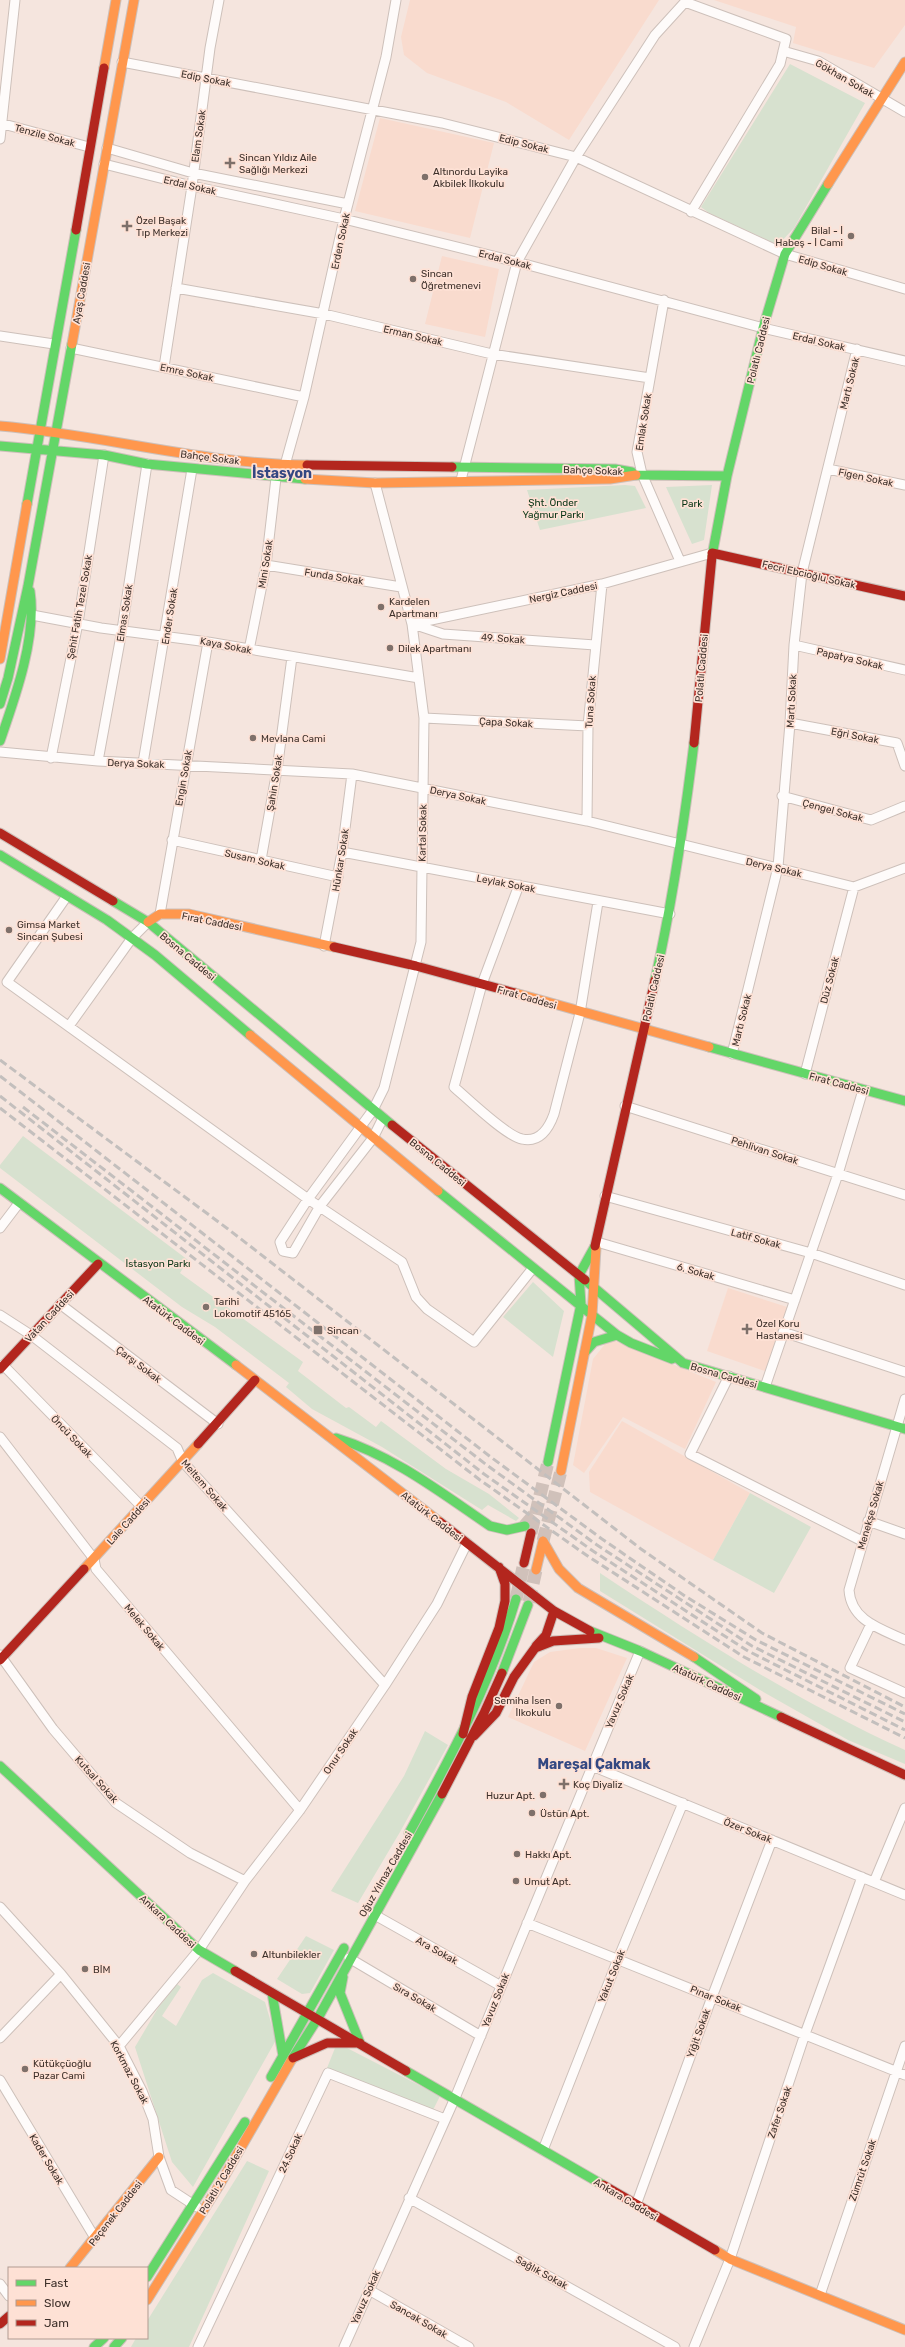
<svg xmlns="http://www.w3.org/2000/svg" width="905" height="2347" viewBox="0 0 905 2347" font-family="Rubik,sans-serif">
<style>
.built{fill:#f9dbce}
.green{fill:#d7e1cf}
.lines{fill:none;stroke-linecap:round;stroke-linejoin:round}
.secondary-tunnel{stroke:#d0c1ba;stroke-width:13;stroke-dasharray:13 6;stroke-linecap:butt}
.primary-tunnel{stroke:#d0c1ba;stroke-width:14;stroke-dasharray:14 7;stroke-linecap:butt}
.street-casing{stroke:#cdc0ba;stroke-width:11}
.fast-casing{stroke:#cdc0ba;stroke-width:11}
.slow-casing{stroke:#cdc0ba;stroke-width:11}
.jam-casing{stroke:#cdc0ba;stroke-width:11}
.street{stroke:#fefbfa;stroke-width:9}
.fast{stroke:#63d668;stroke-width:9}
.slow{stroke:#ff974d;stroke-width:9}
.jam{stroke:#b3261e;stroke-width:9}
.rail{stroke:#c3bfbd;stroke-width:3;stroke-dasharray:8 4;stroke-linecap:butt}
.poi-dot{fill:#7e706a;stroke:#fee1d5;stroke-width:1.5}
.labels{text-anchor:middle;stroke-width:3.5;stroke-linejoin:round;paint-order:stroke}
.street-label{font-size:10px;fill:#3e312b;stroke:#fee1d5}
.poi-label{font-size:10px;fill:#3e312b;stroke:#fee1d5;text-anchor:start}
.park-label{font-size:10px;fill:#083515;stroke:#fee1d5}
.district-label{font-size:14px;font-weight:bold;fill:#344882;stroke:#fee1d5}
</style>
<rect width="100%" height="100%" fill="#f5e5de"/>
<!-- built -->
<path class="built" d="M410 0H659L569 140 506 102 427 73 404 55 401 37Z
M714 0H905V25L874 68 793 43 796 27Z
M380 118 494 143 470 238 355 211Z
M442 256 499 269 485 337 425 324Z
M728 1288 787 1307 765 1371 707 1351Z
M615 1341 716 1382 685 1449 623 1417 584 1473 573 1465 593 1359 605 1344Z
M622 1421 750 1493 713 1560 590 1492 589 1472Z
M580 1648H596L627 1658 585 1751 508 1717 534 1662 550 1652Z"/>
<!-- green -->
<path class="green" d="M790 64 865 103 794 228 778 245 709 213 701 207Z
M625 485 635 486 646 508 540 530 527 490Z
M712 485 704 540 692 544 666 487Z
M23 1136 188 1260 180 1273 303 1362 298 1371 346 1408 349 1407 376 1427 381 1421 446 1469 489 1494 519 1518 516 1521 488 1505 482 1510 382 1447 312 1409 286 1387 289 1383 215 1327 182 1307 0 1168V1165Z
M533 1282 564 1311 553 1357 503 1317Z
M750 1493 811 1527 774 1593 713 1560Z
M600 1573C698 1638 797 1701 905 1750V1764L848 1740 760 1690 600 1591Z
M425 1731 448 1745 400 1832 358 1903 331 1891 404 1776Z
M306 1936 334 1950 310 1993 302 1994 277 1979Z
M213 1973 265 2002 276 2040 193 2187 172 2162 135 2047 158 2008 177 1984 181 1987 162 2016 176 2026 202 1980Z
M335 2048H347L440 2096 433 2110 327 2068Z
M247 2161 269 2171 189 2347H131L136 2338H147V2321Z"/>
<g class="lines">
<!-- secondary-tunnel -->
<path class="secondary-tunnel" d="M531 1533 548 1462
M543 1541 561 1471
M516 1599 524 1563
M529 1602 536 1570"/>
<!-- primary-tunnel -->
<path class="primary-tunnel" d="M525 1526 537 1512"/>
<!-- street casing -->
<g class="street-casing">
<path id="street" d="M783 51 818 61 905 112
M122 62 442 123 576 157 785 254 905 289
M0 123 89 147
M0 139 15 0
M107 148 193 173 348 204
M104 164 192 186 344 219 517 262 763 328 905 361
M176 288 324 314 492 354 650 378
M664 300 637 452 642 474 680 561
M0 336 54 344
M71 348 304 397
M164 367 192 186 210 48 219 0
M828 469 905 485
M461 480 517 262 576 157 655 35 685 2 786 39 780 64 691 212
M375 483 412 624 424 718 421 942 384 1088 373 1110 308 1199 280 1242 283 1251 293 1253 320 1206 373 1138 383 1118
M266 565 401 587
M32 615 101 628 208 642 419 678
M412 624 602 584 712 553
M413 624 443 634 595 645
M794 645 905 670
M249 650 266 565 276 478 285 465 304 397 344 219 386 57 396 0
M424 718 588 726
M790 723 897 743 905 766
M0 752 98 761 352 774 587 821 854 887 905 868
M51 758 78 623 104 455
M98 761 122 630 147 464
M143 763 192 469
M782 796 871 820 905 806
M587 821 588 726 602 584
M172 840 338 877
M342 852 670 914
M261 860 277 770 292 657
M519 885 482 984 454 1087C468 1099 506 1136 522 1139 540 1143 549 1128 554 1114L580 1013 598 902
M67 896 7 982 308 1199 402 1262 416 1297 427 1309 474 1342 533 1268
M160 914 208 642
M324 946 342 852 352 774
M69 1026 132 938 148 922
M732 1054 778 867 790 723 794 645 802 573 857 349
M805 1074 854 887
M625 1106 905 1195
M605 1196 811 1253 905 1285
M0 1228 19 1203
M597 1242 795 1300
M60 1304 218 1424
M0 1315 31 1335 177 1448 183 1462 385 1685
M783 1332 905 1372
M3 1365 141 1506
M729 1376 690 1454 862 1541
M765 1387 838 1174 863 1090
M905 1399 849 1590C851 1621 881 1629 905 1640
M0 1437 94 1559 96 1569 300 1810
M868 1521 905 1534
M871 1624 850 1668 905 1693
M0 1655 53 1729 116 1803 190 1853 245 1881
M592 1766 905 1895
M874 1882 905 1808
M0 1907 61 1974 119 2046 142 2091 153 2119 159 2157 171 2190 197 2207
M373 1914 501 1986
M527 1923 905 2075
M349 1958 481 2036
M0 2038 61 1974
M119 2046 199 1950 245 1881 300 1810 385 1685 437 1604 467 1543
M0 2080 95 2238
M543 2150 618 1959 683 1803
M409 2198 675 2347
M636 2205 712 1997 772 1840
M0 2284 9 2296
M369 2290 469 2347
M820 2295 905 2046
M198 2347 328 2073 445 2119
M344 2347 455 2098 640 1651
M694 2347 730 2259 805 2034 862 1877"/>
</g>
<!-- fast casing -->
<g class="fast-casing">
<path id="fast" d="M0 446 104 455 147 464 305 479
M452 467 615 469 632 472
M636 475 727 476
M27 504 76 230
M712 556 727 476 763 328 785 254 828 184
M0 704 8 678 28 586 72 344
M0 741C15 698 37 637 30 591
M0 855 107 920 155 955 250 1035
M113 901 148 922 392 1125
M655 980C673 899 684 825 694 743
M709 1047 905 1101
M0 1188 236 1365
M438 1191 617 1335 631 1343 672 1359
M585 1280 683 1363 905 1429
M585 1352 594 1342 617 1335
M336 1438C394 1456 440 1492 490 1526L507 1530 525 1526
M548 1462 581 1304 579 1275 595 1246
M590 1631 640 1651 781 1717
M694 1657 756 1699
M502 1673 528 1605
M0 1766 199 1950 235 1971
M409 1833C451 1757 491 1682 516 1599
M343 1977 340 1993 360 2043
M272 1993 283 2056
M292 2059 318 2018 442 1794
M406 2071 603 2185
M271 2077 344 1948
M147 2277 245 2122
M94 2347 104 2338
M114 2347 122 2338"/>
</g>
<!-- slow casing -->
<g class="slow-casing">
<path id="slow" d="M104 68 116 0
M828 184 905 62
M72 344 134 0
M0 426C103 435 203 464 307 465
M305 479 375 483 610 479 636 475
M0 659 27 504
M148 922 160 914H189L334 947
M515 993 709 1047
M250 1035 438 1191
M236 1365 440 1522
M561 1471 592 1315 596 1248
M543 1541 559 1569 578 1588 694 1657
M84 1569 198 1444
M536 1570 543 1541
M715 2250 730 2259 905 2330
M70 2268 159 2157
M147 2300 220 2184 292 2059"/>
</g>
<!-- jam casing -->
<g class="jam-casing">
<path id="jam" d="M76 230 104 68
M307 465 452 467
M712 553 905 596
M694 743 712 556
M0 833 113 901
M334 947 416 966 515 993
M392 1125 585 1280
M595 1246 655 980
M0 1369 98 1264
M198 1444 255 1380
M440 1522 554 1611 590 1631
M524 1563 531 1533
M536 1646 546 1635 554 1611
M0 1660 84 1569
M781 1717 905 1775
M463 1734 472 1697 499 1628 505 1601V1584L499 1567
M474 1736 496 1713 514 1677 535 1648 553 1641 599 1638
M442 1794 484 1713 502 1673
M235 1971 406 2071
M293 2058 327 2043H360
M603 2185 715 2250
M0 2324 9 2316"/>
</g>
<!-- street -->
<use href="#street" class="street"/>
<!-- fast -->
<use href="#fast" class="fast"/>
<!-- slow -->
<use href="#slow" class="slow"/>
<!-- jam -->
<use href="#jam" class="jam"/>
<!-- rail -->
<path class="rail" d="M0 1060 228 1229 641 1549 762 1633 905 1707
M0 1076 492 1458 602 1539 685 1596 756 1640 905 1714
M0 1096 484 1474 593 1551 748 1651 905 1730
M23 1107 488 1466 597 1545 752 1646 905 1722
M0 1108 480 1480 589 1557 744 1657 905 1738"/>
</g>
<!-- markers -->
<g class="poi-dot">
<path d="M228 157h4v4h4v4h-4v4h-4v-4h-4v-4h4z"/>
<circle cx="425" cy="177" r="4"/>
<path d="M125 220h4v4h4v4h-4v4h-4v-4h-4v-4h4z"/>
<circle cx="851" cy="236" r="4"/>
<circle cx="413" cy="279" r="4"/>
<circle cx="381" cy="607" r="4"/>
<circle cx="390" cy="648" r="4"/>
<circle cx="253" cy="738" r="4"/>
<circle cx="9" cy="930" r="4"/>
<circle cx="206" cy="1307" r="4"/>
<path d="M745 1323h4v4h4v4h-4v4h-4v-4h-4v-4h4z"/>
<rect x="313" y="1325" width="10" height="10" rx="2"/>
<circle cx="559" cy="1706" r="4"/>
<path d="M562 1778h4v4h4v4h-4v4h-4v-4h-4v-4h4z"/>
<circle cx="543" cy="1795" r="4"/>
<circle cx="532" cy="1813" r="4"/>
<circle cx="517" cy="1854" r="4"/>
<circle cx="516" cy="1881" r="4"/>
<circle cx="254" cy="1954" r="4"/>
<circle cx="85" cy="1969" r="4"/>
<circle cx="25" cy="2069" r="4"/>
</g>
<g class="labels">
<!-- street labels -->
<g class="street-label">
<text transform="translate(206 78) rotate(11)" y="4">Edip Sokak</text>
<text transform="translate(845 78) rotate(30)" y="4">Gökhan Sokak</text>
<text transform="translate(45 135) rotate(15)" y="4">Tenzile Sokak</text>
<text transform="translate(198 136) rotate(-82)" y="4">Elam Sokak</text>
<text transform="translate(524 143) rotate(14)" y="4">Edip Sokak</text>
<text transform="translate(190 185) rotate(13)" y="4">Erdal Sokak</text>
<text transform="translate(340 241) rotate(-78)" y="4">Erden Sokak</text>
<text transform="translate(505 259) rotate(14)" y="4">Erdal Sokak</text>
<text transform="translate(823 265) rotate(16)" y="4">Edip Sokak</text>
<text transform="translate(81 293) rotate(-80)" y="4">Ayaş Caddesi</text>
<text transform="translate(413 335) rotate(13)" y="4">Erman Sokak</text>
<text transform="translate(819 341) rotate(13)" y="4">Erdal Sokak</text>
<text transform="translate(758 350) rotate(-76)" y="4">Polatlı Caddesi</text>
<text transform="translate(187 372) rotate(12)" y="4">Emre Sokak</text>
<text transform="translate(849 383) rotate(-76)" y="4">Martı Sokak</text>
<text transform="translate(643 422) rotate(-81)" y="4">Emlak Sokak</text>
<text transform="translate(210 457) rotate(7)" y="4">Bahçe Sokak</text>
<text transform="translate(593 470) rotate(2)" y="4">Bahçe Sokak</text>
<text transform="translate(866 477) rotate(12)" y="4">Figen Sokak</text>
<text transform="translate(265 564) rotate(-81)" y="4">Mini Sokak</text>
<text transform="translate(809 574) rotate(13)" y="4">Fecri Ebcioğlu Sokak</text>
<text transform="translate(334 576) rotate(9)" y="4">Funda Sokak</text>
<text transform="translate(563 592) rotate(-12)" y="4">Nergiz Caddesi</text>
<text transform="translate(79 607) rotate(-80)" y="4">Şehit Fatih Tezel Sokak</text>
<text transform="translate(124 613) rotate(-81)" y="4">Elmas Sokak</text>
<text transform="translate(169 616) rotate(-81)" y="4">Ender Sokak</text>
<text transform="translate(503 638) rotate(4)" y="4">49. Sokak</text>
<text transform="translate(226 645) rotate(11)" y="4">Kaya Sokak</text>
<text transform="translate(850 658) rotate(13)" y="4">Papatya Sokak</text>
<text transform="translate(701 668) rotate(-85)" y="4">Polatlı Caddesi</text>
<text transform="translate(791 701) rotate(-87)" y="4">Martı Sokak</text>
<text transform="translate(590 702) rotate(-86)" y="4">Tuna Sokak</text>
<text transform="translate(506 722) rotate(3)" y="4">Çapa Sokak</text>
<text transform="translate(855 735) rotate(11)" y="4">Eğri Sokak</text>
<text transform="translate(136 763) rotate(2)" y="4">Derya Sokak</text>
<text transform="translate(183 778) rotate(-80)" y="4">Engin Sokak</text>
<text transform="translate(274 783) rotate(-81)" y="4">Şahin Sokak</text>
<text transform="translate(458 795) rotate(12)" y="4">Derya Sokak</text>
<text transform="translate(833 810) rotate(15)" y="4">Çengel Sokak</text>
<text transform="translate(422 833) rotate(-89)" y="4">Kartal Sokak</text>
<text transform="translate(255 859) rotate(13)" y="4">Susam Sokak</text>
<text transform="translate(340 860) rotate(-81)" y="4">Hünkar Sokak</text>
<text transform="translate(774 867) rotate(13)" y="4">Derya Sokak</text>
<text transform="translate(506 883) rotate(11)" y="4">Leylak Sokak</text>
<text transform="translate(212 921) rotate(11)" y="4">Fırat Caddesi</text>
<text transform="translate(188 956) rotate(40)" y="4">Bosna Caddesi</text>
<text transform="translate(829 980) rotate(-75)" y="4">Düz Sokak</text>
<text transform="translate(653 988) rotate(-77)" y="4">Polatlı Caddesi</text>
<text transform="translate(527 997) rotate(16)" y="4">Fırat Caddesi</text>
<text transform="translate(741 1020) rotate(-76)" y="4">Martı Sokak</text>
<text transform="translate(839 1083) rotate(15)" y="4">Fırat Caddesi</text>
<text transform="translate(765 1150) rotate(18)" y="4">Pehlivan Sokak</text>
<text transform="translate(438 1162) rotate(39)" y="4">Bosna Caddesi</text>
<text transform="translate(756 1238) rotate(15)" y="4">Latif Sokak</text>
<text transform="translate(696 1271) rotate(16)" y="4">6. Sokak</text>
<text transform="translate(49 1316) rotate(-47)" y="4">Vatan Caddesi</text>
<text transform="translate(174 1320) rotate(37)" y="4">Atatürk Caddesi</text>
<text transform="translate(139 1364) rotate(37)" y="4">Çarşı Sokak</text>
<text transform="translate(724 1375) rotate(16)" y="4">Bosna Caddesi</text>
<text transform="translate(72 1436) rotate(46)" y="4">Öncü Sokak</text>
<text transform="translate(205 1485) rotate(49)" y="4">Meltem Sokak</text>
<text transform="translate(870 1515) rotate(-74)" y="4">Menekşe Sokak</text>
<text transform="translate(432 1516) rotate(38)" y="4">Atatürk Caddesi</text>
<text transform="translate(128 1521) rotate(-48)" y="4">Lale Caddesi</text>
<text transform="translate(145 1627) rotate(50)" y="4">Melek Sokak</text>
<text transform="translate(707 1682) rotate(25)" y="4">Atatürk Caddesi</text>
<text transform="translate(619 1701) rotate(-67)" y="4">Yavuz Sokak</text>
<text transform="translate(340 1751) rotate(-56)" y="4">Onur Sokak</text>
<text transform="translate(97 1779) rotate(48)" y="4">Kutsal Sokak</text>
<text transform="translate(748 1830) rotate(22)" y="4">Özer Sokak</text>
<text transform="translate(385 1874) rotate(-60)" y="4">Oğuz Yılmaz Caddesi</text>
<text transform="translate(168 1921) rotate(43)" y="4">Ankara Caddesi</text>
<text transform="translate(437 1950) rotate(29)" y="4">Ara Sokak</text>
<text transform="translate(611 1976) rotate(-68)" y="4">Yakut Sokak</text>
<text transform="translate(415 1997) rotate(30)" y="4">Sıra Sokak</text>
<text transform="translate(716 1998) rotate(22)" y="4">Pınar Sokak</text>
<text transform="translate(495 2000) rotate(-68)" y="4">Yavuz Sokak</text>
<text transform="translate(698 2033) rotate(-70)" y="4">Yiğit Sokak</text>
<text transform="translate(130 2072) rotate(62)" y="4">Korkmaz Sokak</text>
<text transform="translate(779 2112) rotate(-71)" y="4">Zafer Sokak</text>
<text transform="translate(290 2153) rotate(-65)" y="4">24.Sokak</text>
<text transform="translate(47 2159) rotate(59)" y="4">Kader Sokak</text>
<text transform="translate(862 2170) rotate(-71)" y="4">Zümrüt Sokak</text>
<text transform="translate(221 2180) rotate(-59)" y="4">Polatlı 2 Caddesi</text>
<text transform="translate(626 2199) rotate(31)" y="4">Ankara Caddesi</text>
<text transform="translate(115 2213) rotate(-52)" y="4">Peçenek Caddesi</text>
<text transform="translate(542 2272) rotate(29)" y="4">Sağlık Sokak</text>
<text transform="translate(365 2297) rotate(-66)" y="4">Yavuz Sokak</text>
<text transform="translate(419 2319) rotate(30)" y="4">Sancak Sokak</text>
</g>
<!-- poi labels -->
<g class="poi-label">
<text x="239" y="161">Sincan Yıldız Aile<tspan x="239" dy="12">Sağlığı Merkezi</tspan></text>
<text x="433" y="175">Altınordu Layika<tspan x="433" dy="12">Akbilek İlkokulu</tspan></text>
<text x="136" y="224">Özel Başak<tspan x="136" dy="12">Tıp Merkezi</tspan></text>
<text x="843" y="234" text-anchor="end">Bilal - İ<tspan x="843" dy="12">Habeş - İ Cami</tspan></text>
<text x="421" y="277">Sincan<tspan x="421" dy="12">Öğretmenevi</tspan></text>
<text x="389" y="605">Kardelen<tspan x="389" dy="12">Apartmanı</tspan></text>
<text x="398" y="652">Dilek Apartmanı</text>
<text x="261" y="742">Mevlana Cami</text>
<text x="17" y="928">Gimsa Market<tspan x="17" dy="12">Sincan Şubesi</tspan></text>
<text x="214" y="1305">Tarihi<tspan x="214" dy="12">Lokomotif 45165</tspan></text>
<text x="756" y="1327">Özel Koru<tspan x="756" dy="12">Hastanesi</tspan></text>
<text x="327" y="1334">Sincan</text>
<text x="551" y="1704" text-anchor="end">Semiha İsen<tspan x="551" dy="12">İlkokulu</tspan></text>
<text x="573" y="1788">Koç Diyaliz</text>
<text x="535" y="1799" text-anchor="end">Huzur Apt.</text>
<text x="540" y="1817">Üstün Apt.</text>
<text x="525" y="1858">Hakkı Apt.</text>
<text x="524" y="1885">Umut Apt.</text>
<text x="262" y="1958">Altunbilekler</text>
<text x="93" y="1973">BİM</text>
<text x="33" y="2067">Kütükçüoğlu<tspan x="33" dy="12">Pazar Cami</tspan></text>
</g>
<!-- park labels -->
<g class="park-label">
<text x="553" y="506">Şht. Önder<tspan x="553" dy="12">Yağmur Parkı</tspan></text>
<text x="692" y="507">Park</text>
<text x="158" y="1267">İstasyon Parkı</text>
</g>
<!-- district labels -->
<g class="district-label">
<text x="282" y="478">İstasyon</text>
<text x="594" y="1769">Mareşal Çakmak</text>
</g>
</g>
<!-- legend -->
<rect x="8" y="2267" width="140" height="72" fill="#fee1d5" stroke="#b19b91"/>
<rect x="16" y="2280" width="20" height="6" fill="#63d668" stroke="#b19b91"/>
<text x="44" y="2287" font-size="12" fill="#3e312b">Fast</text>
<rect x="16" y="2300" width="20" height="6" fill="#ff974d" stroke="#b19b91"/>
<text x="44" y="2307" font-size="12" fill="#3e312b">Slow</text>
<rect x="16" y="2320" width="20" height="6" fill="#b3261e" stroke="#b19b91"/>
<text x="44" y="2327" font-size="12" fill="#3e312b">Jam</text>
</svg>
